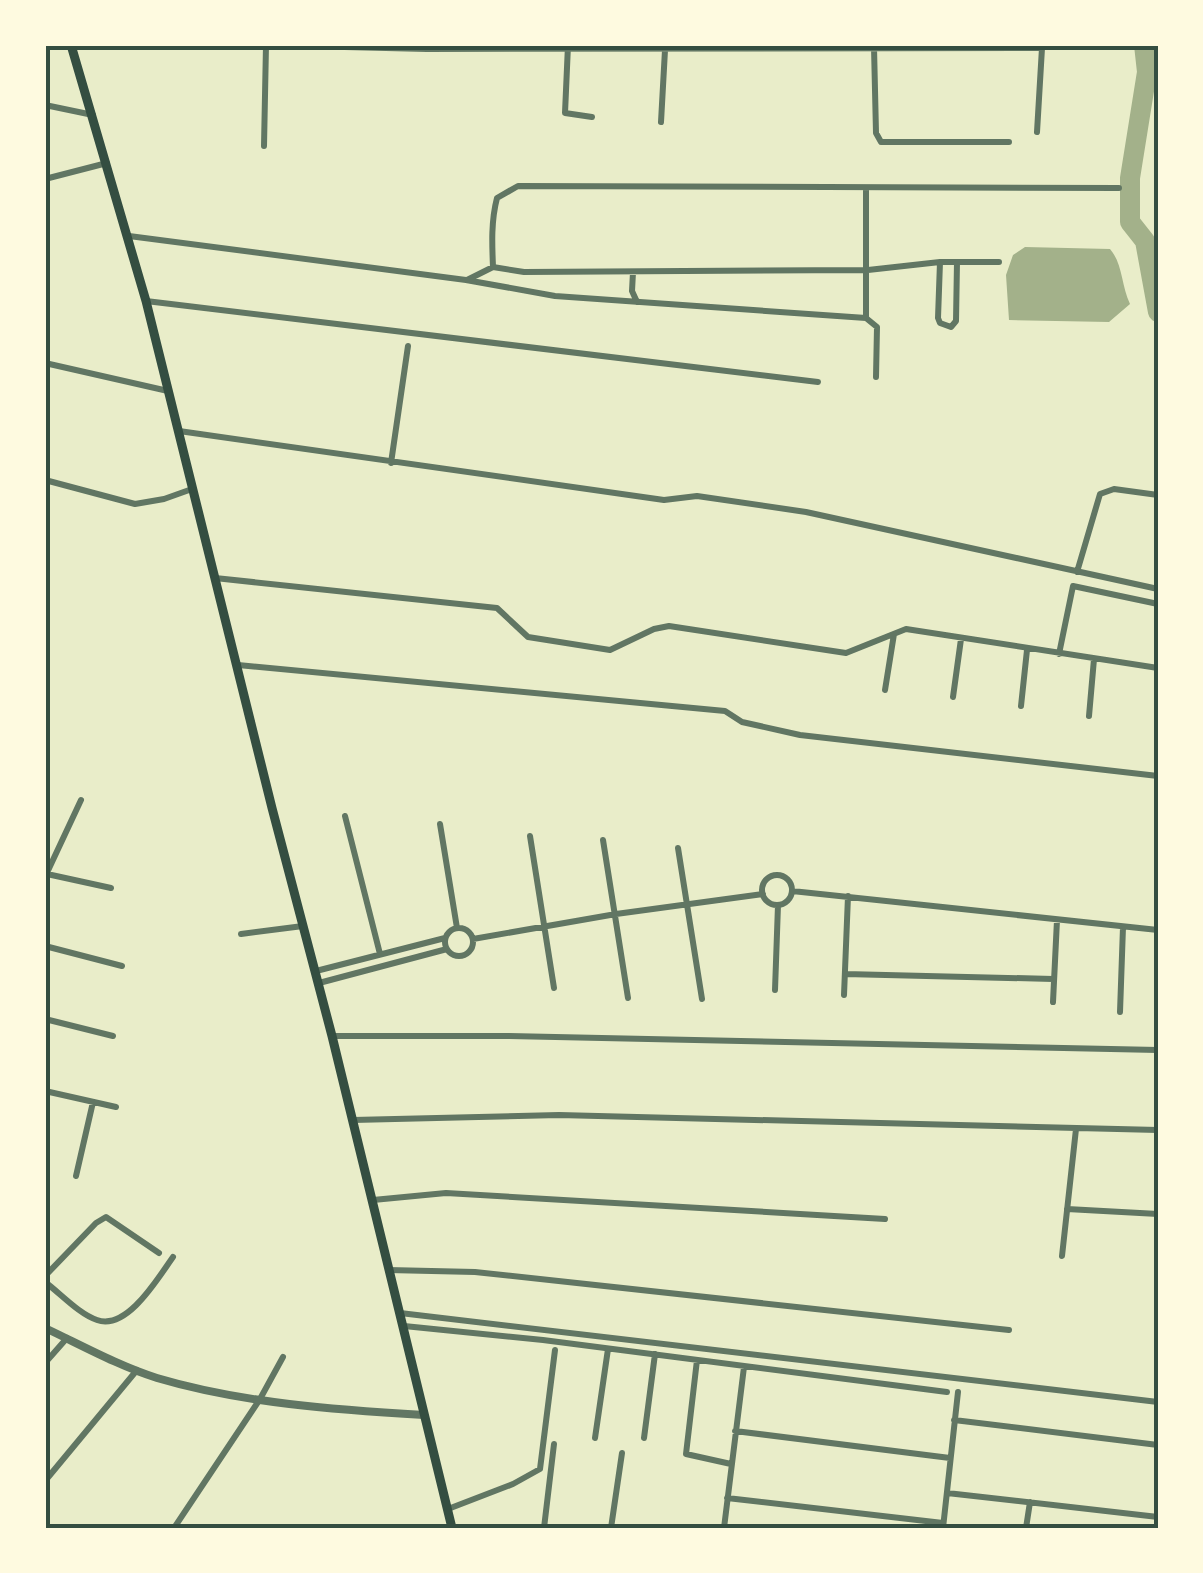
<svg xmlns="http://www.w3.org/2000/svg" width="1203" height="1573" viewBox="0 0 1203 1573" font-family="'Fira Sans Condensed',sans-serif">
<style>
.water{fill:#a3b18a}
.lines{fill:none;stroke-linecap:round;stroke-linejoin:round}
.canal{stroke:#a3b18a;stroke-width:11}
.river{stroke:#a3b18a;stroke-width:20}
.minor{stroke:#617663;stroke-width:6}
.tertiary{stroke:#617663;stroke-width:8}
.secondary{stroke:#344e41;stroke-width:9}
.neatline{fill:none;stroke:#344e41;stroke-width:4}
</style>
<rect width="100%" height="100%" fill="#e9edc9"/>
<!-- water -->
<path class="water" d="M1025 247 1110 249C1123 264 1121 285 1130 304L1109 322 1009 320 1006 275 1013 255Z"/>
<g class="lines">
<!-- canal -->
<path class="canal" d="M1152 290 1158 291"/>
<!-- river -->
<path class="river" d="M1144 45 1147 72 1130 178V222L1145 241 1158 312"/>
<!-- minor -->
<path class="minor" d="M262 45 427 49 1042 48 1044 45
M568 45 565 113 592 117
M72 47 256 45
M874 47 876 133 881 142H1009
M45 105 93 115
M661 122 665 50
M1037 132 1042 48
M264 146 266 45
M45 179 107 163
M866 188V318L877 327 876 377
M129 236 466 280 555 296 866 318
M940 262 938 318 940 323 951 327 956 321 957 262
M493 267 524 272 868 270 940 262H999
M633 272 632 291 637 302
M467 280 493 267C492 244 491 221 497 198L518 186 1119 188
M146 301 818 382
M45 363 168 391
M179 431 664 500 697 496 806 512 1158 589
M391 463 408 346
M45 480 135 504 164 499 192 489
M1077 572 1100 494 1114 489 1158 495
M215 578 497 608 528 637 610 650 654 629 669 626 846 653 906 629 1158 668
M1059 654 1073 586 1158 604
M238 665 725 711 742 722 800 735 1158 776
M885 690 894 634
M953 697 961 639
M1021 706 1027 650
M1089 716 1094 659
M345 816 380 954
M440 824 457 928
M530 836 554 988
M603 840 628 998
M678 848 702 999
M47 874 111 888
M762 890a15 15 0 1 1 30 0a15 15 0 1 1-30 0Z
M45 877 81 800
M792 891 1158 930
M445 942a14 14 0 1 1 28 0a14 14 0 1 1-28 0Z
M241 934 303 926
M473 939 616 914 763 894
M45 946 122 966
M316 971 445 938
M845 974 1053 979
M319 983 447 949
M775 990 778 905
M844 995 848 896
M1053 1002 1057 920
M1120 1012 1123 927
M45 1019 113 1036
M332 1036H509L1158 1050
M45 1091 116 1107
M353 1120 559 1115 1158 1130
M76 1176 93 1102
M373 1200 446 1193 885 1219
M1067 1209 1158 1214
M1062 1256 1076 1129
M388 1270 475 1272 1009 1330
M45 1276 96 1223 106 1217 159 1253
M45 1282C61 1294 79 1314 97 1320 127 1331 158 1278 173 1257
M400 1313 1158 1402
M404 1326 543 1340 947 1392
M697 1360 686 1454 731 1464
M45 1363 67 1338
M954 1420 1158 1445
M735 1431 950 1458
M595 1438 608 1349
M644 1438 655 1354
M45 1481 137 1370
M947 1493 1158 1517
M727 1498 943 1523
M448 1509 513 1484 540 1469 555 1350
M174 1528 260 1399 283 1357
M544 1528 554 1444
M611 1528 622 1453
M724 1528 744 1367
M943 1528 958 1392
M1026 1528 1030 1502"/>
<!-- tertiary -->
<path class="tertiary" d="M45 1328C81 1345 119 1366 157 1378 241 1403 337 1410 424 1415"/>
<!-- secondary -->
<path class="secondary" d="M71 45 146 301 272 808 332 1036 452 1528"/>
</g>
<!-- border -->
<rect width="1203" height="1573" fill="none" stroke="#fefae0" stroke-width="95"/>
<rect x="48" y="48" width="1108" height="1478" class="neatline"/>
</svg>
